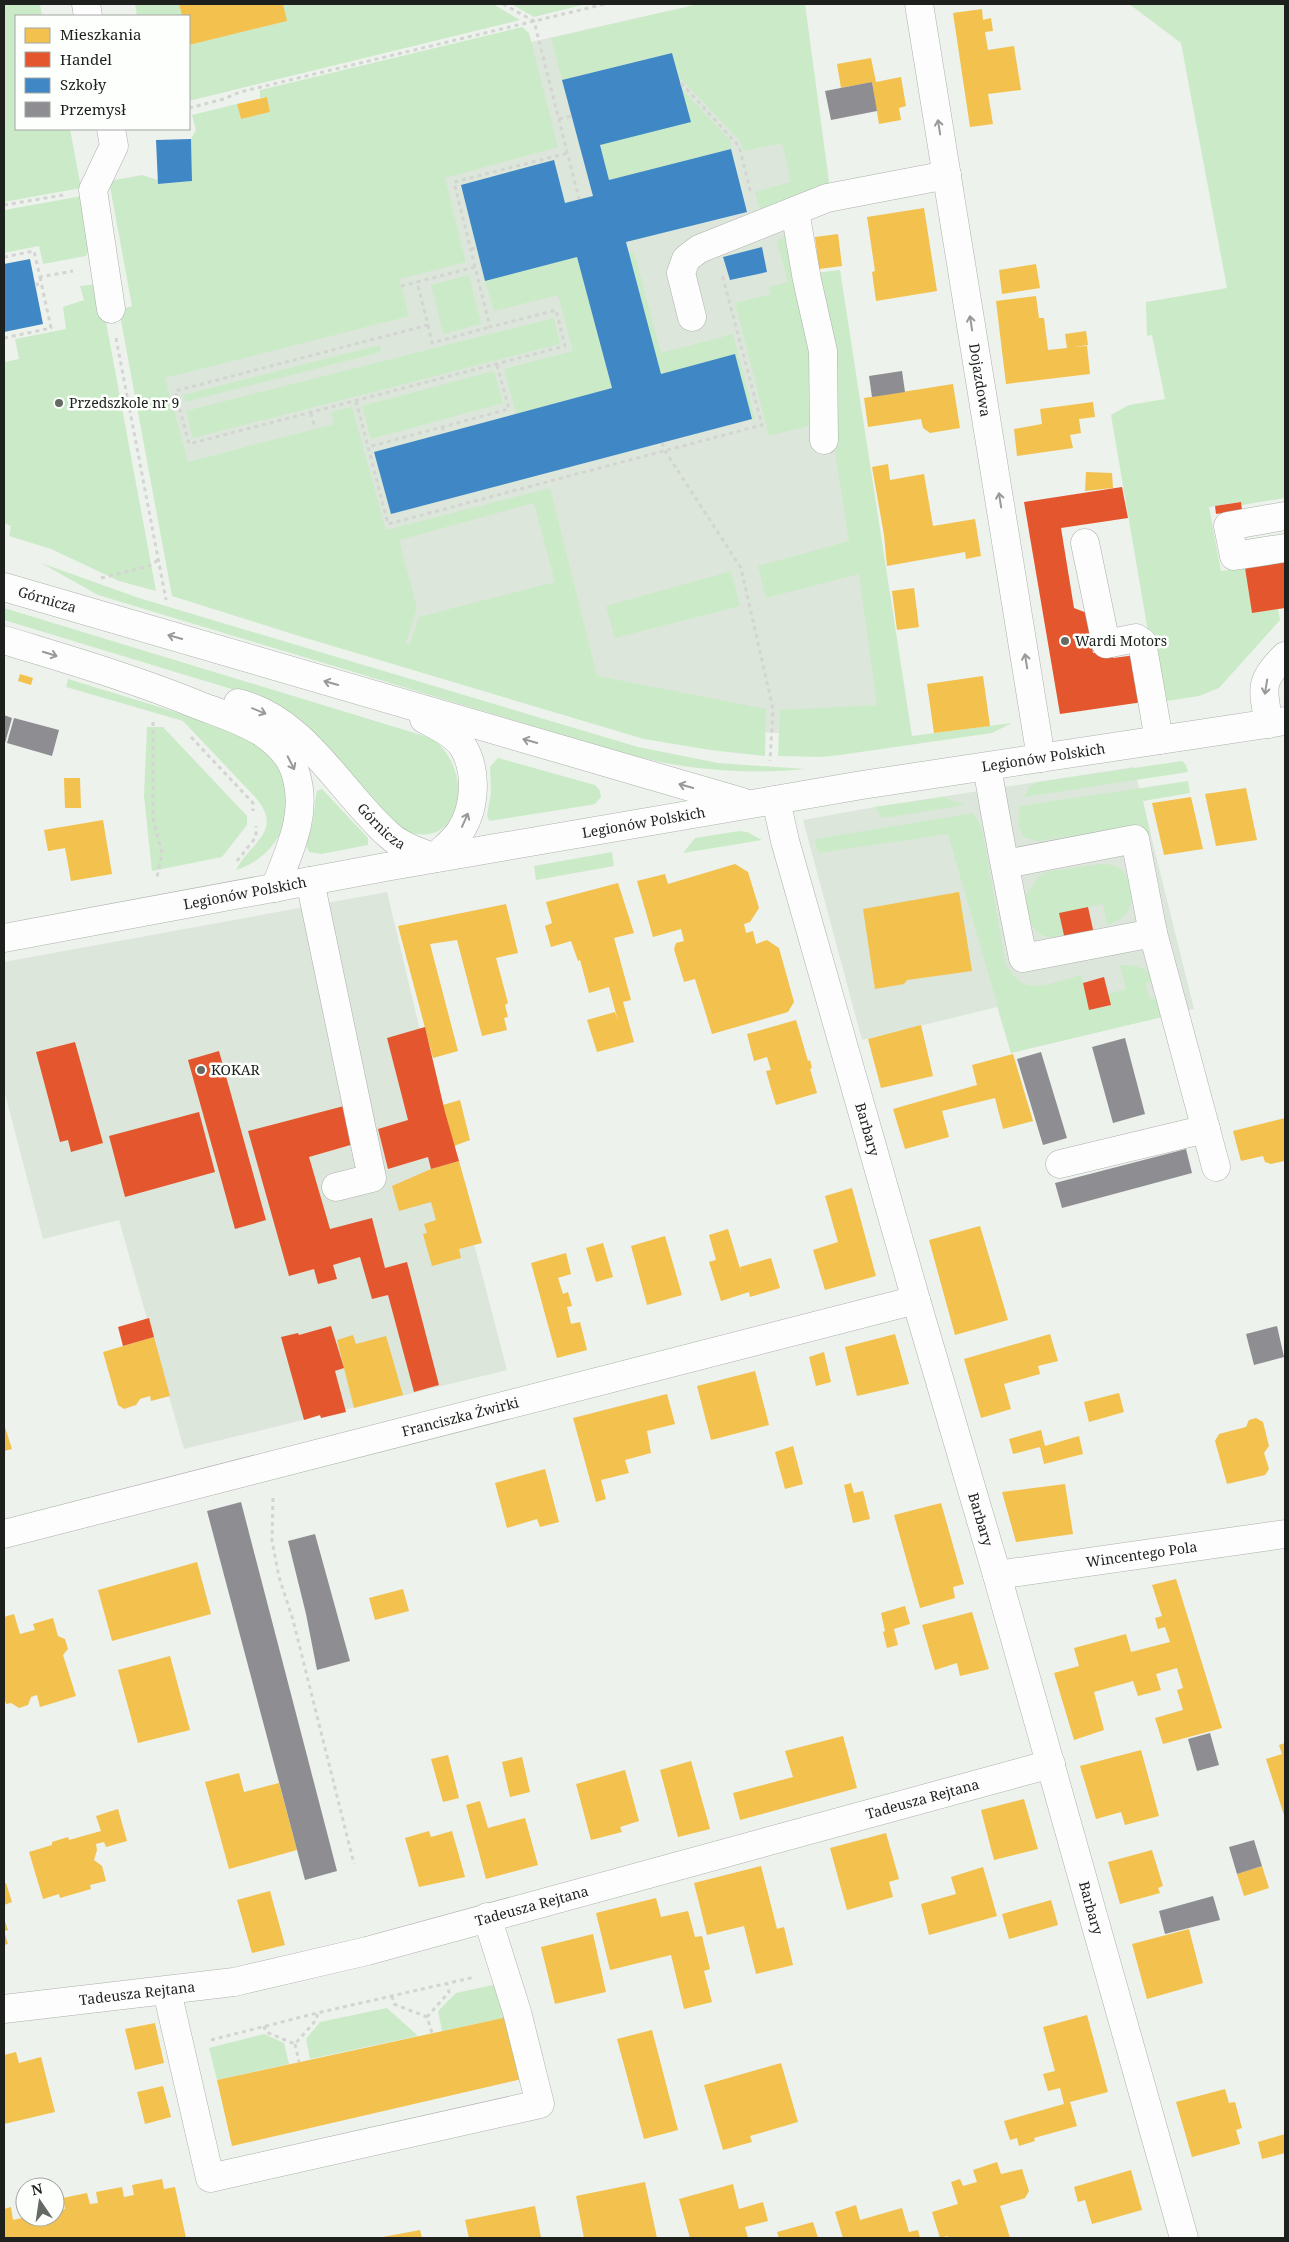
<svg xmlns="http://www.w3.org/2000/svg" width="1289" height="2242" viewBox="0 0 1289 2242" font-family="'Noto Serif',serif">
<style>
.built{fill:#dce6db}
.green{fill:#cbebc8;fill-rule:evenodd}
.homes{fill:#f2c14e}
.shops{fill:#e4572e}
.schools{fill:#3f88c5}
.industry{fill:#8d8d92}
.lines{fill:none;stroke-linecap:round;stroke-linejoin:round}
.minor-casing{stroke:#adb0ac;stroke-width:29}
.path{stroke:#d4d5d3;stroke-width:3;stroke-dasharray:4 4;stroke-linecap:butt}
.minor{stroke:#fcfdfc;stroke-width:28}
.oneway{stroke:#989a98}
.poi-dot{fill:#666a65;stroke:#fdfffd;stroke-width:2}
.labels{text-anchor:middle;stroke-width:5;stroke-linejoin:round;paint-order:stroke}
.street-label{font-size:14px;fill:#1d201d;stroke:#fdfffd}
.poi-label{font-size:14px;fill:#1d201d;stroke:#fdfffd;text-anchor:start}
</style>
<rect width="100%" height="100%" fill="#edf2ec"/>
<!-- built -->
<path class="built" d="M699 4H805L806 193 817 273 840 270 886 591 909 721 819 735 735 731 664 719 190 579 117 195 192 181 531 42Z
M1134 767 1194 1009 1011 1053 997 1007 862 1040 803 820 875 807Z
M387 892 439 1110 507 1370 184 1449 119 1220 43 1239 4 1090V962Z"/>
<!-- green -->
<path class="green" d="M4 4H40L42 16H16V129H70L81 188 4 202V130L5 129Z
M135 4H179L182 16H137Z
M283 4H493L520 20 189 101V45L286 21Z
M511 4H586L534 17Z
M699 4H805L830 189 762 216 755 192 791 182 782 143 744 151 740 141 680 78 672 53 562 80 551 38Z
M1129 4H1285V498L1242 505 1240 502 1209 507 1221 571 1245 568 1252 613 1278 609 1280 620 1219 688 1199 696 1160 702 1111 415 1129 405 1165 399 1152 335 1147 336 1146 302 1227 288 1181 43Z
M522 27 529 33 558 147 445 178 466 262 399 279 409 316 165 378 188 462 334 424 331 412 352 407 386 530 550 488 597 676 766 709 765 756 710 750 644 739 299 636 172 596 119 310 132 306 109 181 142 175 158 180 159 184 192 181 191 139 196 130 192 115 237 104 241 119 270 112 267 97 260 98V90ZM534 503 555 582 419 617 410 644 406 643 417 608 399 540Z
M682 89 730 140 731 149 609 180 600 145Z
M82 196 91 244 86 256 43 264 39 246 4 253V210Z
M792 232 804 301 817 424 769 436 735 303 771 294 769 287 788 282 777 241Z
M634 252 661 353 733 334 755 419H752L735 354 661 374 629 253Z
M577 257 612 388 516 414 504 369 573 351 558 295 494 311 485 281Z
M840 270 912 736 1012 723 992 733 840 755 823 757 778 756 780 710 877 705 859 574 766 598 758 566 849 541 832 432 817 273Z
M469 275 481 324 443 334 431 285Z
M99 284 156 591 119 581 51 549 9 536 11 526 4 523V362L19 359 15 339 66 329 63 307 84 300 80 286Z
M554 318 560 344 193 438 186 411Z
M380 345 381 352 185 402 183 395Z
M494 371 503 403 371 439 362 406Z
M41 563 139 598 638 747 718 763 806 769C741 775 686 770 622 753L98 595Z
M731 571 740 606 615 638 606 606Z
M4 608 431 738C477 769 463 855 403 830L248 694 4 620Z
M68 679 244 733 283 767C284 780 287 794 287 807 287 836 263 862 236 870 250 842 284 832 256 798L183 721 66 687Z
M147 727H163L247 816V825L222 857 152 871 144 796Z
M498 758 595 785 600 791 601 797 595 804 590 805 489 821 487 815 491 793 490 767Z
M1182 761 1186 765 1188 772 1024 797 1029 787 1038 782Z
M1188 781 1190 793 1143 801 1151 836 1141 829 1128 828 1038 841 1024 837C1017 826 1018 818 1020 806Z
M322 789 368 838V845L321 854 309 852 306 845 313 821 316 795 317 791Z
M943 797 965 805 883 818 875 807Z
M973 813 982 828 1006 965C1010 971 1016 980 1022 983 1038 991 1065 979 1081 975L1090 1010 1111 1005 1108 994 1126 989 1120 965C1134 965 1149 967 1155 981L1145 983 1150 999 1164 997 1175 1014 1011 1053 948 834 818 853 815 839Z
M739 831 747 832 762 840 683 853 695 838Z
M612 852 614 866 536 880 534 866Z
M1100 864C1104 864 1109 864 1112 865 1133 871 1139 904 1122 918 1118 921 1112 923 1107 925L1103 904 1059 913 1064 937C1059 936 1053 938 1048 937 1029 933 1026 911 1026 895L1038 877 1044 872Z
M502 1983 512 2016 442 2031 438 2011 456 1993Z
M387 2008 418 2036 310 2059 306 2039 320 2022Z
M264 2034 284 2043 289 2064 217 2080 209 2048Z"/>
<!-- homes -->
<path class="homes" d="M179 4H283L287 21 189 45V16H182Z
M982 9 983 20 991 18 993 31 985 32 988 50 1014 46 1021 90 988 94 993 124 970 127 953 13Z
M871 58 876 82 901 77 906 106 899 108 901 120 879 124 872 82 841 88 837 64Z
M267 97 270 112 241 119 237 104Z
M924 208 937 291 876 301 872 272 875 271 867 217Z
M838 234 842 266 819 269 815 237Z
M1036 264 1040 288 1002 294 999 270Z
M1036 296 1039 318H1044L1048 350 1067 348 1065 334 1086 331 1088 345 1074 347 1087 346 1090 374 1006 384 996 301Z
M953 384 960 428 930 433 923 428 921 419 868 427 864 398Z
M1093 402 1095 417 1079 419 1081 433 1070 435 1073 448 1017 456 1014 429 1042 424 1040 409Z
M888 464 890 480 924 474 933 526 975 519 981 556 966 559 965 552 887 566 884 535 872 467Z
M1086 472 1112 473 1113 488 1085 491Z
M914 588 919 627 897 630 892 591Z
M20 674 33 678 31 685 18 681Z
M983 676 990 726 934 733 927 684Z
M64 778H80L81 808H65Z
M1246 788 1257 840 1216 846 1205 794Z
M1191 797 1203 849 1164 855 1152 803Z
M103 820 112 874 71 881 65 848 48 851 44 830Z
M735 864 748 872 759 908 750 922 744 924 746 933 753 931 756 944 767 940 779 948 794 1002 788 1012 712 1034 695 979 684 982 674 949 676 943 684 941 681 929 653 937 637 881 665 874 668 884Z
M618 883 634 933 614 938 631 1000 623 1002 634 1042 597 1052 587 1020 615 1012 618 1021 609 987 589 993 580 960 578 961 571 941 551 947 545 926 552 923 546 902Z
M959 892 972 971 907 980 904 984 875 989 863 909Z
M506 904 518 953 496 958 508 1003 505 1005 508 1017 504 1018 507 1030 482 1036 457 940 430 944 458 1051 433 1058 398 926Z
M796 1020 808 1061 810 1060 812 1068 810 1069 817 1093 776 1105 766 1071 771 1070 767 1057 754 1061 747 1034Z
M921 1025 933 1076 881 1088 868 1039Z
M1013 1054 1033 1121 1003 1129 995 1098 942 1111 949 1137 905 1149 893 1109 977 1085 972 1065Z
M460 1100 470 1140 454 1146 443 1105Z
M1285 1118 1284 1161 1271 1164 1265 1162 1263 1156 1241 1161 1233 1131Z
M459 1161 482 1243 459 1249 461 1258 432 1266 423 1234 427 1233 424 1224 436 1220 431 1202 399 1211 392 1186 431 1169Z
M852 1188 876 1276 825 1290 813 1250 838 1242 825 1196Z
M980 1226 1008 1320 955 1335 929 1240Z
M728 1229 741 1272 740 1267 771 1258 780 1288 750 1297 749 1292 721 1301 709 1262 716 1260 709 1235Z
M665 1236 682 1295 647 1305 631 1246Z
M603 1243 613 1277 596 1282 586 1248Z
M566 1253 571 1274 558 1278 563 1294 568 1292 572 1306 567 1307 571 1324 580 1322 587 1350 557 1358 531 1263Z
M895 1334 909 1384 857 1396 845 1347Z
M1050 1334 1058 1361 1038 1366 1040 1374 1004 1384 1011 1409 981 1418 964 1359Z
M353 1335 356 1344 386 1336 403 1395 354 1408 337 1340Z
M154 1337 170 1396 151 1401 150 1396 140 1399 136 1405 124 1409 118 1405 103 1352Z
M824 1352 831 1382 816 1386 809 1357Z
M755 1371 769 1425 711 1440 697 1386Z
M1119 1393 1124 1412 1089 1422 1084 1402Z
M667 1394 675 1424 647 1431 651 1453 625 1460 629 1473 601 1480 606 1499 596 1502 573 1418Z
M1256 1418 1263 1422 1269 1446 1264 1453 1269 1469 1265 1475 1227 1484 1215 1441 1219 1434 1246 1427 1249 1420Z
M4 1424 12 1449 4 1451Z
M1041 1430 1045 1446 1079 1436 1083 1454 1044 1464 1040 1447 1013 1454 1009 1439Z
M793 1446 803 1484 785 1489 775 1452Z
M545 1469 559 1522 540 1527 537 1519 507 1528 495 1483Z
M851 1483 854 1493 863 1491 870 1519 853 1523 844 1485Z
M1065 1484 1073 1534 1016 1542 1002 1492Z
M941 1503 964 1584 953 1587 955 1598 920 1608 894 1515Z
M197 1562 211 1614 112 1641 98 1590Z
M1176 1579 1222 1728 1163 1744 1155 1718 1183 1710 1177 1690 1183 1688 1177 1668 1156 1674 1161 1690 1138 1696 1133 1681 1094 1692 1104 1730 1074 1740 1054 1673 1079 1666 1074 1648 1126 1634 1131 1652 1170 1642 1165 1627 1158 1629 1155 1618 1162 1616 1152 1585Z
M403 1589 409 1611 375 1620 369 1598Z
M905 1606 910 1624 894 1629 898 1645 887 1648 883 1632 885 1631 881 1613Z
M972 1612 989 1669 960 1676 957 1663 935 1670 922 1625Z
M14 1614 20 1634 35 1630 33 1624 53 1618 58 1636 65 1639 68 1649 63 1655 76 1696 40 1707 37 1695 31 1697 28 1705 19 1708 11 1703 6 1704 4 1696V1617Z
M170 1656 190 1730 138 1743 118 1670Z
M843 1736 857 1788 740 1820 733 1793 793 1777 785 1751Z
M1285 1743V1815H1284L1266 1759 1282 1754 1279 1745Z
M1141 1750 1159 1816 1125 1825 1121 1812 1096 1819 1080 1766Z
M448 1755 459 1798 443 1802 431 1759Z
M522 1757 530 1792 510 1797 502 1762Z
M691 1761 710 1829 678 1837 660 1770Z
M625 1770 639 1821 620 1827 622 1832 591 1840 576 1784Z
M239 1773 244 1792 279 1783 297 1850 229 1869 205 1782Z
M1024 1799 1038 1849 994 1860 981 1810Z
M480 1801 488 1828 525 1818 538 1865 486 1879 466 1805Z
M118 1809 127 1841 106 1847 104 1842 96 1844 97 1850 94 1860 102 1866 106 1881 90 1885 91 1889 60 1898 59 1894 43 1899 29 1852 52 1845V1842L68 1837 69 1840 101 1831 96 1816Z
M429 1831 431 1837 452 1831 465 1877 419 1887 405 1838Z
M886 1833 899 1879 889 1882 893 1897 847 1910 830 1848Z
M1152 1850 1163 1886 1158 1888 1160 1893 1120 1904 1108 1862Z
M761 1866 777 1929 784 1927 793 1965 756 1974 744 1926 707 1935 694 1883Z
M1262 1866 1269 1888 1244 1896 1237 1874Z
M983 1867 997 1916 929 1935 921 1904 956 1894 951 1877Z
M6 1883 12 1902 4 1905V1884Z
M270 1891 285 1945 252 1953 237 1900Z
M656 1898 661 1917 688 1911 695 1937 702 1936 710 1969 704 1971 712 2002 684 2009 671 1955 610 1970 596 1913Z
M1051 1900 1058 1925 1009 1939 1002 1914Z
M4 1918 8 1930 4 1931 8 1944 4 1945Z
M1189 1929 1203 1983 1147 1999 1132 1944Z
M593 1934 606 1992 555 2004 541 1947Z
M1087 2015 1108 2092 1070 2102 1077 2126 1034 2138 1035 2141 1019 2146 1017 2138 1010 2140 1004 2121 1064 2104 1060 2088 1048 2091 1043 2074 1055 2071 1043 2027Z
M512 2016 526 2078 232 2146 217 2080Z
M155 2023 164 2063 135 2070 125 2029Z
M652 2030 678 2130 644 2139 617 2039Z
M16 2052 19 2063 41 2057 55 2112 4 2124V2055Z
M781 2063 798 2122 750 2136 752 2142 723 2150 704 2085Z
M163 2086 171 2117 145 2124 137 2092Z
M1225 2089 1229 2103 1235 2102 1242 2128 1236 2130 1240 2144 1192 2157 1176 2102Z
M1285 2134V2153L1262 2159 1258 2142Z
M997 2162 1001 2174 1022 2169 1029 2191 1025 2198 1000 2206 1010 2238H948V2236L940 2238 932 2212 958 2204 951 2182 960 2179 965 2191 963 2186 977 2182 973 2170Z
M1131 2170 1142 2210 1092 2224 1085 2200 1078 2202 1074 2187Z
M162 2179 164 2189 175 2187 186 2238H4V2209L11 2207 13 2220 26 2217H55V2211L65 2209 63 2198 87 2193 90 2204 98 2203 96 2192 122 2187 124 2197 134 2195 132 2185Z
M645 2182 657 2238H584L576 2196Z
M733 2184 739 2209 763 2202 768 2221 745 2227 748 2238H690L679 2199Z
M856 2205 860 2220 902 2208 909 2232 918 2230 920 2238H843L835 2212Z
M535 2206 541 2238H469L465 2220Z
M813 2222 818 2238H779L777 2232Z
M420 2230 422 2238H383V2237Z"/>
<!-- shops -->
<path class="shops" d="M1122 487 1128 518 1061 528 1074 608 1087 613 1093 653 1112 651 1113 658 1136 655 1143 702 1060 714 1024 502Z
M1241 502 1242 510 1216 514 1215 506Z
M1285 562V608L1252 613 1245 568Z
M1088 907 1099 956 1070 962 1059 913Z
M1104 977 1111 1005 1089 1010 1083 983Z
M425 1027 445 1112 459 1161 431 1169 428 1157 388 1169 378 1129 408 1120 387 1038Z
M75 1042 103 1143 71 1152 68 1140 60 1142 36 1052Z
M219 1051 266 1220 235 1229 188 1060Z
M344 1106 354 1144 309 1157 330 1229 372 1218 385 1268 407 1262 439 1385 414 1392 388 1295 372 1299 360 1257 333 1265 337 1279 318 1284 314 1269 289 1276 248 1131Z
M199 1112 215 1172 125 1197 109 1136Z
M149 1318 154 1337 123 1346 118 1327Z
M331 1326 344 1368 335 1371 346 1412 321 1418 320 1415 304 1420 281 1337 298 1333 299 1335Z"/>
<!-- schools -->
<path class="schools" d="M672 53 691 122 600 145 609 180 731 149 747 212 626 242 661 374 735 354 752 419 391 514 374 452 612 388 577 257 485 281 461 185 554 160 565 203 593 196 562 80Z
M191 139 192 181 158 184 156 140Z
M762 247 767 272 730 280 723 257Z
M30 259 43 324 4 332V264Z"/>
<!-- industry -->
<path class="industry" d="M872 82 877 111 831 120 825 91Z
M902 371 905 392 872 397 869 376Z
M4 715 12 718 5 743H4Z
M14 718 59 730 52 756 7 743Z
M1125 1038 1145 1114 1113 1123 1092 1047Z
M1041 1052 1067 1138 1043 1145 1017 1059Z
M1186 1149 1192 1173 1062 1208 1055 1183Z
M1277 1326 1284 1357 1254 1365 1246 1334Z
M241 1502 337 1871 305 1880 207 1511Z
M315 1534 350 1661 317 1670 306 1614 288 1541Z
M1210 1733 1219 1765 1197 1771 1188 1739Z
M1254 1840 1262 1866 1237 1874 1229 1847Z
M1213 1896 1220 1920 1165 1934 1159 1911Z"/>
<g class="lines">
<!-- minor casing -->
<g class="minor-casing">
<g id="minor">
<path d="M86 4 88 16"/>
<path id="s1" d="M919 4 1041 758"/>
<path d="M795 211 807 280 823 351 824 440"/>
<path d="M111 309 93 190 114 146 111 129"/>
<path d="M692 317 681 273 686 259 699 249 827 198 947 175"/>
<path d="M1285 516 1228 526 1234 556 1285 548"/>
<path d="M1085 543 1106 644 1136 638 1142 642 1159 740"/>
<path id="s2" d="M4 587 742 802"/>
<path d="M4 640C69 660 135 679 198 705 219 713 242 720 261 732 277 742 291 756 296 775 308 815 289 851 275 888"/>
<path id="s3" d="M238 703C307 721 340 792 390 836 402 847 420 852 435 858"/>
<path d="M424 719C437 726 453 733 462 745 478 770 476 809 459 833 452 842 442 850 435 858"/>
<path d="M1269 724C1263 689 1258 682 1285 656"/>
<path d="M987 767C998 831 1010 894 1023 958L1153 933 1135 839 1005 864"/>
<path id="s4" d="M776 800 785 841 916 1300 997 1575 1184 2238"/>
<path d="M310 881 372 1178 336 1187"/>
<path d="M1153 933 1216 1167"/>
<path id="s5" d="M4 938 391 866 862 785 1285 721"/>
<path d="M1060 1164 1206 1129"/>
<path id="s6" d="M4 1534 916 1300"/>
<path id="s7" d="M997 1575 1285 1534"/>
<path d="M167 1991 210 2178 540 2104 517 2012 487 1917"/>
<path id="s8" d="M4 2009 234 1982 367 1951 1051 1764"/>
</g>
</g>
<!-- path -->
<path class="path" d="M503 4 534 21 579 199
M681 83 739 146 751 194
M189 108 224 99 240 92 605 4
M559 119 572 116
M4 205 63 195
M471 249 477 248
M4 257 34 251 40 277 73 271
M475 267 417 282 428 325 175 391 189 444 565 346 556 310 490 327 454 182 568 153
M35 285 41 283
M401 286 417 282
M428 325 432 343 490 327
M4 338 51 328 40 277
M116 338 166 600
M497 365 509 409 368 447 388 524 762 425 722 274
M356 401 368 447
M311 413 315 429
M442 427 444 433
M662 443 665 451 741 568 773 709 770 761
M101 578 149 566 158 560
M153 722V818L162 853 157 877
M191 737 253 803V811
M237 861 256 837V826
M273 1498 272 1541 279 1577 293 1620 354 1864
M392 1996 394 2004 427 2017 432 2033
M427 2017 449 1992 447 1984
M264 2026 266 2032 295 2044 317 2019V2013
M211 2040 317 2013 475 1977
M295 2044 299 2062"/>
<!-- minor -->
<use href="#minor" class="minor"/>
</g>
<!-- one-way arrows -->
<defs><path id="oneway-shaft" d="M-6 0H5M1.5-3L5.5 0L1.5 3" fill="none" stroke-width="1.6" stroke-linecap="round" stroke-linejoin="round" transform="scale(1.25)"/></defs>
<g class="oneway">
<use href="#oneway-shaft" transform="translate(939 127) rotate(-99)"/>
<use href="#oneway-shaft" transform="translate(971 323) rotate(-99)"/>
<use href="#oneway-shaft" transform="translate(1000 500) rotate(-99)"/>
<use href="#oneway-shaft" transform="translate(175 637) rotate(-164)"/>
<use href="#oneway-shaft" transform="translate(50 654) rotate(17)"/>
<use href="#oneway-shaft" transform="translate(1026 661) rotate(-99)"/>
<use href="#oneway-shaft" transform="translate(331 683) rotate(-164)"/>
<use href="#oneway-shaft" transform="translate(1266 687) rotate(99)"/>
<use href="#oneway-shaft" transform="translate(259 711) rotate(22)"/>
<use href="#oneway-shaft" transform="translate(530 741) rotate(-164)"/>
<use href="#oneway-shaft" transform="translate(291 763) rotate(63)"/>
<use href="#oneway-shaft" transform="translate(686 786) rotate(-164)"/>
<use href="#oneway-shaft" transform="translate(465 820) rotate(-66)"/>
</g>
<!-- markers -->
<g class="poi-dot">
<circle cx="59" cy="403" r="5"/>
<circle cx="1065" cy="641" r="5"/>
<circle cx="201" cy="1070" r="5"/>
</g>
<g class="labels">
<!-- street labels -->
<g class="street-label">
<text dy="5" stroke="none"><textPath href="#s1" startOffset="381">Dojazdowa</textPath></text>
<text dy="5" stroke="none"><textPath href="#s2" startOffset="45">Górnicza</textPath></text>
<text dy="5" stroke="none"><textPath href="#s5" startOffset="1055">Legionów Polskich</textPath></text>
<text dy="5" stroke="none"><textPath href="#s5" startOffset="650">Legionów Polskich</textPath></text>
<text dy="5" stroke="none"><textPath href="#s3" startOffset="192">Górnicza</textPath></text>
<text dy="5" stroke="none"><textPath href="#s5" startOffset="245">Legionów Polskich</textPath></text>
<text dy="5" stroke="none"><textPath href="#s4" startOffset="342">Barbary</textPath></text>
<text dy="5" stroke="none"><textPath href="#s6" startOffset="471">Franciszka Żwirki</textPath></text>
<text dy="5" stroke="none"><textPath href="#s4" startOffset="748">Barbary</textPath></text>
<text dy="5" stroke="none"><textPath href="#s7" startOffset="146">Wincentego Pola</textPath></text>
<text dy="5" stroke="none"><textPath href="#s8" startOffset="944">Tadeusza Rejtana</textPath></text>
<text dy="5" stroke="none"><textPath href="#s8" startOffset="539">Tadeusza Rejtana</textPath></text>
<text dy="5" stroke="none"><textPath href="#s4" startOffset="1152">Barbary</textPath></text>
<text dy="5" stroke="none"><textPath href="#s8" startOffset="134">Tadeusza Rejtana</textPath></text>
</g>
<!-- poi labels -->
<g class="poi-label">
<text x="69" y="408">Przedszkole nr 9</text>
<text x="1075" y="646">Wardi Motors</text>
<text x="211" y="1075">KOKAR</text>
</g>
</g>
<!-- border -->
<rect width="1289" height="2242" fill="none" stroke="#1d201d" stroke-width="10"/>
<!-- legend -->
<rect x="15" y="15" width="175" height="115" fill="#fdfffd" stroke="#a3a6a3"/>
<rect x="25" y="28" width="25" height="15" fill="#f2c14e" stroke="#a3a6a3"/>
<text x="60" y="40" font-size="15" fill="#1d201d">Mieszkania</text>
<rect x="25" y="52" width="25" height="15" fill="#e4572e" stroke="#a3a6a3"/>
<text x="60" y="65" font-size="15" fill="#1d201d">Handel</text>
<rect x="25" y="78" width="25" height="15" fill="#3f88c5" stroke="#a3a6a3"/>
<text x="60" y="90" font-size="15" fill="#1d201d">Szkoły</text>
<rect x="25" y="102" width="25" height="15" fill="#8d8d92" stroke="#a3a6a3"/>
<text x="60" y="115" font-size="15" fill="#1d201d">Przemysł</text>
<!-- north arrow -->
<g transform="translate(40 2202) rotate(347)"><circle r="24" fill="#fdfffd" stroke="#a3a6a3"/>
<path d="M0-4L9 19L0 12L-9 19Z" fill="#666a65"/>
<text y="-8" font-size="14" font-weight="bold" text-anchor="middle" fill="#1d201d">N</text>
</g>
</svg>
